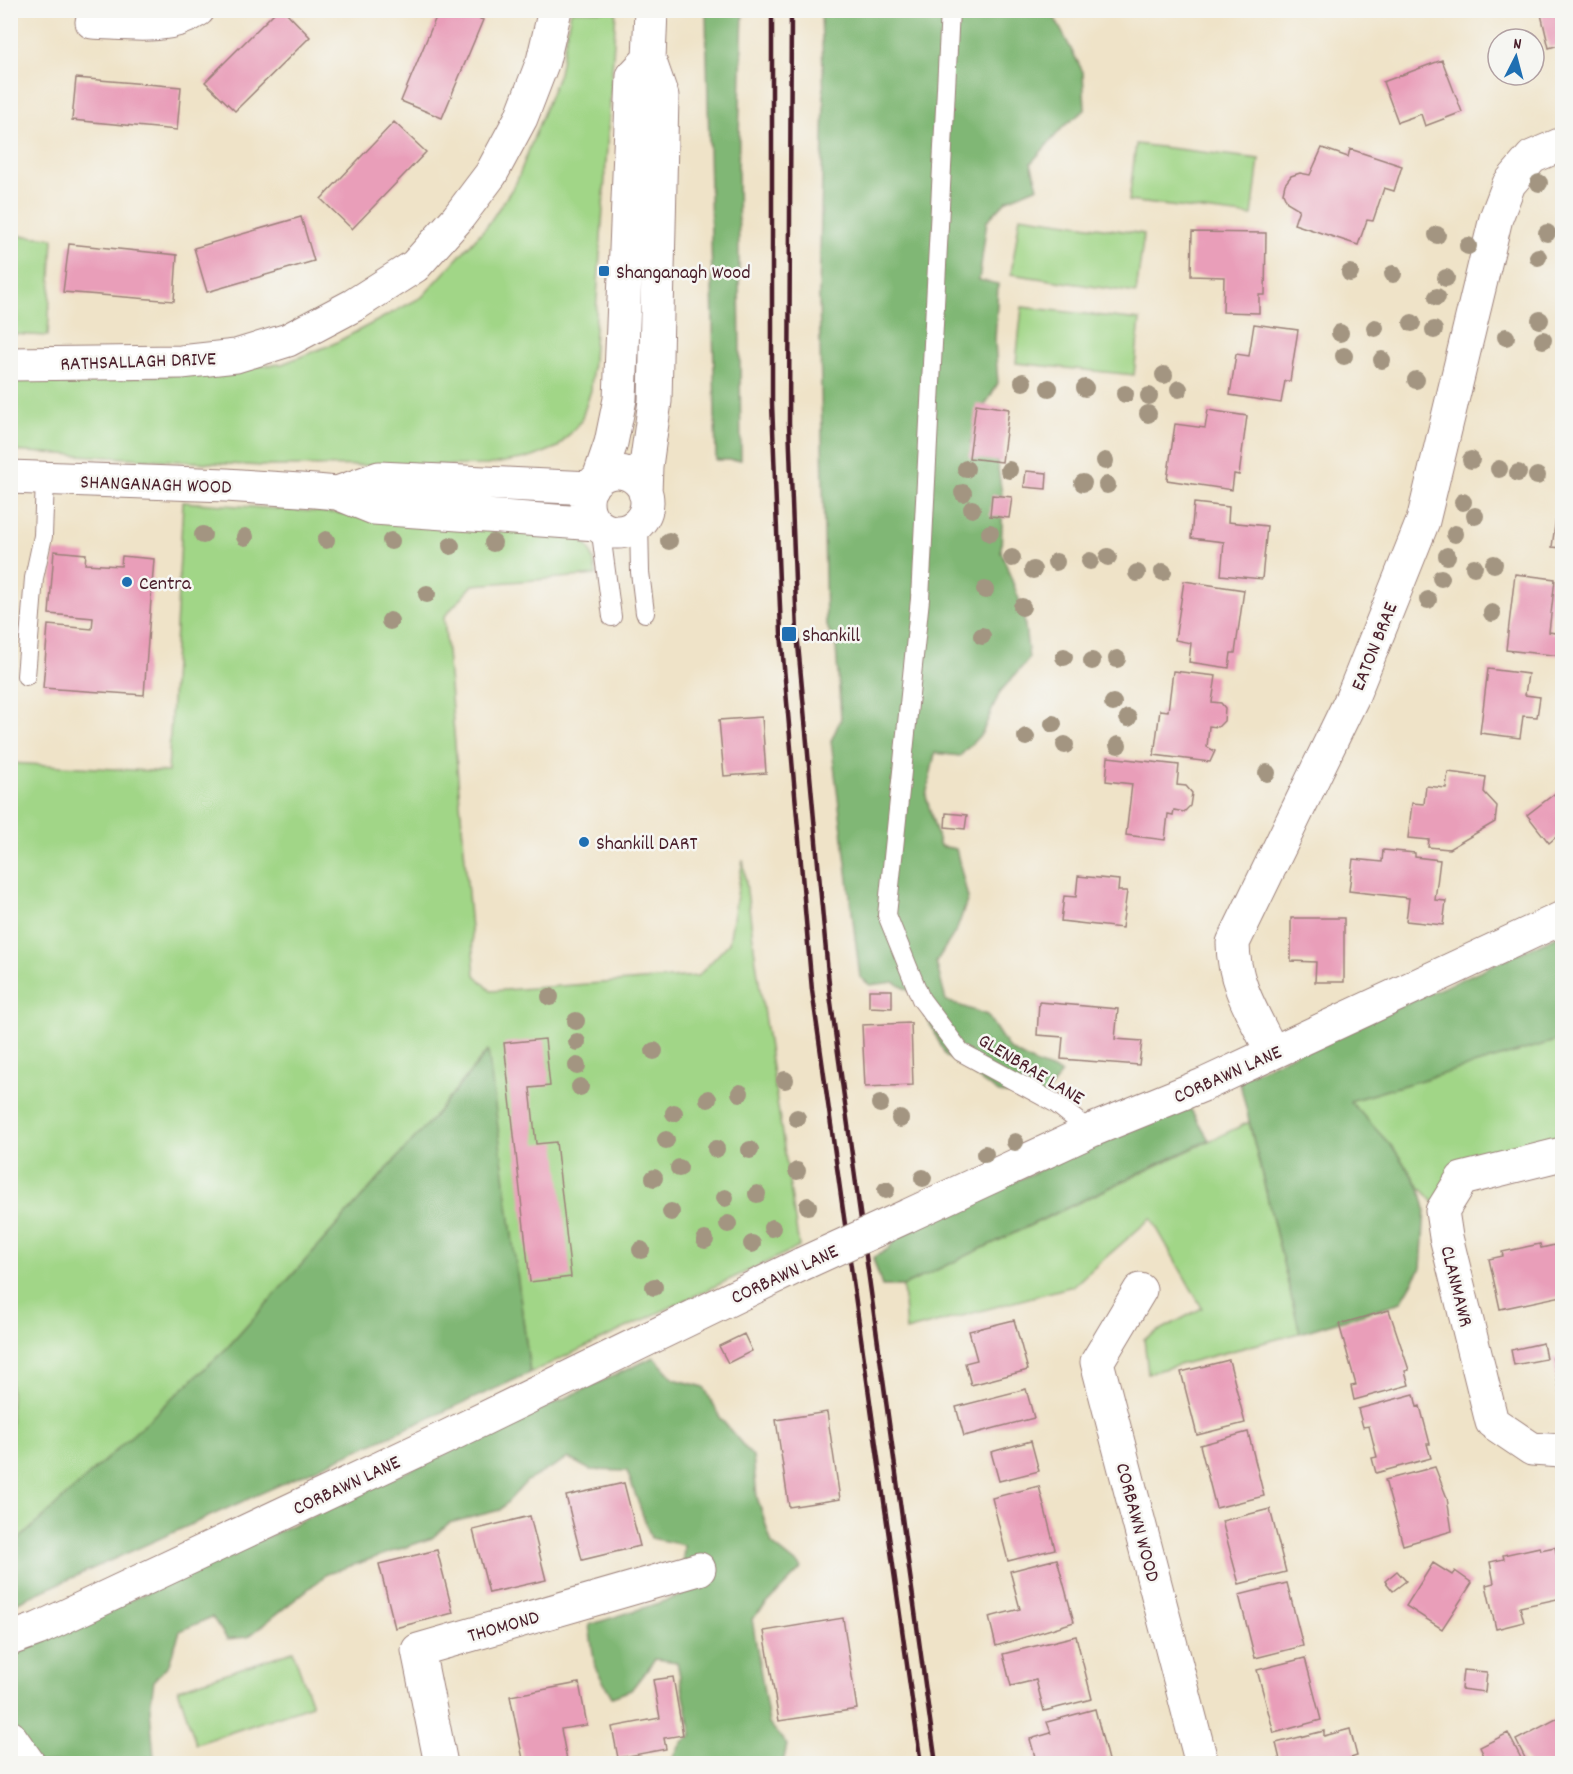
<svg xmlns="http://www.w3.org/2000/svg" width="1573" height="1774" viewBox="0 0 1573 1774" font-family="Dekko,sans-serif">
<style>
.green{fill:#a1d687;stroke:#767a59;stroke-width:1.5}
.forest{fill:#80b774;stroke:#656b50;stroke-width:1.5}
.building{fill:#e99eb9}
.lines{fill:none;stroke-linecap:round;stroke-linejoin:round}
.lane-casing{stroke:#9c817a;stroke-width:20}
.street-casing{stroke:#9c817a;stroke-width:35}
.secondary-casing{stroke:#9c817a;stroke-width:35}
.lane{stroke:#fff;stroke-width:18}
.street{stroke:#fff;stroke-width:33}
.secondary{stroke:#fff;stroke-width:33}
.rail{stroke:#4a1f2b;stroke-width:4.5}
.secondary-bridge-casing{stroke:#9c817a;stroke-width:35;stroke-linecap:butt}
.secondary-bridge{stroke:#fff;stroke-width:33}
.tree{fill:#a39581}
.poi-dot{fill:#1f6fb2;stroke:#f6f6f2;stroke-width:2}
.labels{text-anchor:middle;stroke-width:5;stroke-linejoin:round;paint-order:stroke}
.poi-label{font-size:20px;fill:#4a1f2b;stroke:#f6f6f2;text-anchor:start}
.street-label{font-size:20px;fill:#4a1f2b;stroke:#f6f6f2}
</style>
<rect width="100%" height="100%" fill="#f6f6f2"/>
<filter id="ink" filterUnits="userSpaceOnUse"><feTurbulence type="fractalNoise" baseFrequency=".0167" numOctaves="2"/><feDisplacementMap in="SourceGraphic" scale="12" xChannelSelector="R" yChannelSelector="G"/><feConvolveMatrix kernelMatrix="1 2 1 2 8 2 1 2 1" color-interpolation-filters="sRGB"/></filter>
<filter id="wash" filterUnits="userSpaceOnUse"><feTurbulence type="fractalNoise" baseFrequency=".008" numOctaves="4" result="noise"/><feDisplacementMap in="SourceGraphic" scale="24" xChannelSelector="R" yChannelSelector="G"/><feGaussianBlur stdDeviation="1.35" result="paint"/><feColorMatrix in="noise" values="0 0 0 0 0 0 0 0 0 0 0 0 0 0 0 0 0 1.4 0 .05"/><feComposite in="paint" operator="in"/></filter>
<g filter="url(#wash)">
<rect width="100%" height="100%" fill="#efe3c8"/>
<!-- green -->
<path class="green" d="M571 11H616L591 390 581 421 558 447 533 457 487 465 262 466 11 451 10 374 66 384 282 364 333 344 422 297 487 226 516 183 559 73Z
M1136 144 1259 159 1252 216 1129 201Z
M1020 216 1144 234 1136 293 1011 274Z
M11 235 53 238 48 336 11 334Z
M1022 307 1140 320 1134 375 1016 363Z
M183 502 557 529C585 540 593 544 596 575L473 585 444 617 475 975 491 991 698 976 729 943 743 859 755 955 799 1247 530 1373 487 1051 431 1120 227 1348 17 1542 11 1541 10 763 168 772Z
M1562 1039V1154L1462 1179 1442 1211 1420 1187 1394 1149 1349 1101Z
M1249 1122 1300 1333 1148 1373 1144 1339 1202 1308 1151 1218 1073 1286 906 1331 903 1286Z
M293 1651 312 1705 196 1744 178 1689Z"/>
<!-- forest -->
<path class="forest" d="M706 11H743L738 169 741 460H716Z
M821 11H1051L1083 72 1085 110 1064 126 1031 163 1038 187 1007 200 987 221 979 280 998 284 995 342 998 383 984 407 970 443 996 455 1003 501 1001 551 1023 610 1029 659 1000 692 982 733 960 756 935 753 926 796 940 846 956 849 968 898 957 929 936 962 946 1001 987 1015 1009 1049 1034 1063 1062 1073 1043 1098 999 1093 946 1056 915 994 894 982 870 985 860 977 831 741 841 718 836 647 826 624 819 294 824 100Z
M1562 934V1039L1350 1101 1394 1149 1420 1188 1425 1209 1421 1268 1401 1302 1300 1333 1239 1079Z
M488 1051 530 1373 11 1605V1541H17L227 1348 431 1120Z
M1188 1105 1209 1140 903 1286H882L873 1258 888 1249 898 1236 1175 1107Z
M654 1357 674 1379 704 1387 721 1419 753 1457 757 1497 772 1544 802 1568 752 1619 769 1723 787 1745 783 1763H670L682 1742 692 1735 677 1662 655 1659 631 1690 612 1697 595 1667 589 1625 681 1596 684 1545 651 1538 627 1471 590 1470 568 1458 527 1481 500 1510 449 1523 432 1538 327 1574 248 1637 227 1639 212 1617 180 1631 169 1664 154 1680 150 1709 154 1758 152 1763H11L10 1656Z"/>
<g id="blocks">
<!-- building -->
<path class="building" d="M277 10H284L310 37 235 111 205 82Z
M439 10H459L483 20 442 118 401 101Z
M1540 10H1562V44L1549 48Z
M1442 60 1462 112 1425 126 1421 114 1398 122 1383 82Z
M76 78 181 87 177 130 72 120Z
M394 122 426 152 352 229 321 199Z
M1322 148 1348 157 1350 149 1402 166 1394 191 1384 188 1373 221 1367 220 1358 245 1294 224 1299 209 1287 202 1283 193 1285 184 1291 176 1300 173 1310 175Z
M301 217 314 261 207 292 194 248Z
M1192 232 1266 233 1265 295H1259V313L1223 312 1224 277 1191 276Z
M69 244 177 255 174 301 63 292Z
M1254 324 1298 330 1290 381H1285L1281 403 1230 395 1236 354 1249 356Z
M976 404 1009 409 1002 462 969 458Z
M1208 410 1247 416 1239 475 1234 474 1232 490 1167 480 1175 424 1205 428Z
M1026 471 1047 473 1046 489 1024 487Z
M1560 489H1562V548L1552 547Z
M992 495 1012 497 1009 518 990 516Z
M1194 503 1229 507 1228 522 1267 526 1262 579 1221 575 1224 542 1191 538Z
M54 551 86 554 85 564 121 566 122 556 154 559 144 695 43 688 48 625 92 629 93 618 49 614Z
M1515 574 1555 579 1549 632 1562 634V656L1506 650Z
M1184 581 1244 590 1235 653H1231L1229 668 1189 662 1191 643 1175 640Z
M1488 669 1528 674 1525 695 1540 697 1537 717 1523 716 1520 738 1480 733Z
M1173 671 1216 676 1212 702 1221 703 1225 708 1224 721 1218 727 1209 726 1207 747 1215 751 1210 762 1154 755 1160 710 1168 711Z
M762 717 766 773 724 776 719 720Z
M1108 757 1179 765 1177 785 1186 786 1192 793 1190 806 1184 812 1174 810 1173 815 1168 814 1165 840 1126 835 1132 784 1106 781Z
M1448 772 1486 777 1484 792 1497 806 1495 822 1449 849 1428 847 1429 840 1408 838 1412 803 1424 804 1426 786 1446 788Z
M1562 788V832L1549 843 1527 815Z
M946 813 967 815 965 829 945 827Z
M1383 850 1415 853V857L1440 860 1435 900 1446 901 1443 925 1406 921 1409 898 1349 891 1353 859 1382 862Z
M1078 876 1119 880 1118 891H1127L1122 928 1061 921 1064 896 1076 897Z
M1291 918H1344V982H1315L1316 962 1291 961Z
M869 990H892V1008L869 1007Z
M1039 1002 1118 1009 1115 1039 1142 1041 1139 1065 1061 1059 1063 1037 1037 1035Z
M911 1023 913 1085 865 1087 862 1025Z
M545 1039 550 1086 530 1088 536 1144 556 1142 571 1277 530 1282 504 1043Z
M1540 1244 1541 1248 1555 1245 1562 1281V1296L1500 1309 1489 1259 1503 1256 1502 1252Z
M1389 1310 1409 1370 1405 1371 1409 1385 1354 1400 1351 1386 1356 1385 1339 1324Z
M1014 1320 1028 1370 971 1385 965 1363 977 1360 969 1331Z
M744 1334 752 1351 728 1363 719 1346Z
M1543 1343 1546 1359 1514 1365 1511 1350Z
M1562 1356V1399H1561L1553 1358Z
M1229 1360 1245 1423 1197 1435 1181 1372Z
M1026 1389 1034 1418 964 1436 956 1407Z
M1414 1394 1417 1407 1420 1406 1430 1444H1427L1431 1458 1376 1473 1372 1458 1377 1457 1369 1426 1363 1427 1358 1409Z
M827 1412 840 1499 789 1507 776 1420Z
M1248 1432 1264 1496 1216 1508 1200 1445Z
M1031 1441 1039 1471 999 1481 991 1452Z
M1435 1467 1447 1498 1452 1531 1403 1545 1385 1480Z
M624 1483 640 1546 582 1560 566 1496Z
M1039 1486 1055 1549 1008 1561 992 1498Z
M1270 1509 1286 1572 1239 1584 1222 1521Z
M530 1516 546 1580 489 1593 473 1530Z
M1540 1547 1541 1550 1555 1547 1562 1581V1598L1520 1607 1524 1622 1496 1629 1486 1585 1494 1583 1490 1562 1504 1559 1503 1555Z
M437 1550 453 1613 395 1628 379 1564Z
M1057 1559 1074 1622 996 1646 989 1617 1020 1609 1010 1571Z
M1433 1563 1452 1575 1455 1571 1472 1583 1442 1629 1406 1606Z
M1397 1571 1406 1581 1393 1591 1385 1581Z
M1287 1583 1303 1646 1255 1658 1239 1595Z
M843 1618 857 1709 779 1721 764 1631Z
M1076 1636 1092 1699 1044 1711 1036 1680 1011 1686 1003 1654Z
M1305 1658 1321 1720 1274 1733 1257 1670Z
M1463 1670 1487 1672 1485 1692 1461 1689Z
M673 1677 683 1735 664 1738 666 1749 618 1758 612 1727 660 1718 653 1680Z
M579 1683 587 1725 561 1729 567 1760 524 1764 510 1696Z
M1095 1709 1109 1764H1037L1030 1739 1051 1733 1047 1722Z
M1562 1716V1764H1528L1516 1740Z
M1350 1729 1357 1756 1332 1764H1281L1276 1743 1324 1731V1736Z
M1508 1733 1524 1764H1474L1485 1758 1480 1747Z"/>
</g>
</g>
<g filter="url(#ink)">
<use href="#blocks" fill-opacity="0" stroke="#9c817a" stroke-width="1.5"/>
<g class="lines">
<!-- lane casing -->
<g class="lane-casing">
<path id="lane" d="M950 10 920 599 887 915 921 999 961 1052 1055 1103 1090 1131
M639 521 640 572 645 613
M604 528 602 541 612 617
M26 676 34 578 43 536 45 479"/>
</g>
<!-- street casing -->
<g class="street-casing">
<path id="street" d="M92 22C127 23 167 31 198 10
M10 364 181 362 236 356 288 340 354 305 415 266 457 219 491 174 521 118 543 61 555 10
M587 502a30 30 0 1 1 60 0a30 30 0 1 1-60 0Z
M10 477 226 485 315 491 337 493 374 508 597 524
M599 478 611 443 620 399 633 76 649 59
M337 493 379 478 591 488
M645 493 646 466 655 401 662 96 649 59 651 10
M1272 1052C1255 1017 1233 984 1233 943L1352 698 1423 521 1496 218 1509 184 1532 157 1562 144
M1562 1154 1462 1179 1442 1211 1446 1237 1492 1422 1532 1449 1562 1451
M1140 1290 1097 1362 1202 1764
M10 1737 29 1764
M441 1764 418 1650 699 1569"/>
</g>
<!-- secondary casing -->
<g class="secondary-casing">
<path id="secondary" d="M907 1216 1090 1131 1203 1085 1562 918
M10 1639 38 1629 442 1439 802 1264"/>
</g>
<!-- lane -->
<use href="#lane" class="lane"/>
<!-- street -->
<use href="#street" class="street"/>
<!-- secondary -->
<use href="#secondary" class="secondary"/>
<!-- rail -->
<path class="rail" d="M772 10V403L781 633 812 990 921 1764
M791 10 789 423 797 633 830 995 936 1764"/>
<!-- secondary-bridge casing -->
<g class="secondary-bridge-casing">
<path id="secondary-bridge" d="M802 1264 907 1216"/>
</g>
<!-- secondary-bridge -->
<use href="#secondary-bridge" class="secondary-bridge"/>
</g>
<!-- trees -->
<g class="tree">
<circle cx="1539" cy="183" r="9"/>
<circle cx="1547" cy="233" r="9"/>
<circle cx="1437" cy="235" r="9"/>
<circle cx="1468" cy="246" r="9"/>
<circle cx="1538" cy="257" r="9"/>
<circle cx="1350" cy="273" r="9"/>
<circle cx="1393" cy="274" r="9"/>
<circle cx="1446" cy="278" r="9"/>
<circle cx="1437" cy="297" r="9"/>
<circle cx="1540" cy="320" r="9"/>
<circle cx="1412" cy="323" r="9"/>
<circle cx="1375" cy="328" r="9"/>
<circle cx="1434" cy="330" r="9"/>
<circle cx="1340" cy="333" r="9"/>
<circle cx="1506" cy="337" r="9"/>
<circle cx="1543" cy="340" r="9"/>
<circle cx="1344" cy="356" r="9"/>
<circle cx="1382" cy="360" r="9"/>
<circle cx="1164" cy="375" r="9"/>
<circle cx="1416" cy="380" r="9"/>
<circle cx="1023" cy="382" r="9"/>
<circle cx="1049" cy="388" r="9"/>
<circle cx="1085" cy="388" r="9"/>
<circle cx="1179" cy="389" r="9"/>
<circle cx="1125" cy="394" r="9"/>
<circle cx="1149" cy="396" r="9"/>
<circle cx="1148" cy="414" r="9"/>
<circle cx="1471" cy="460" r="9"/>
<circle cx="1105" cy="461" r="9"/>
<circle cx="966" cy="469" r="9"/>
<circle cx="1499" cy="469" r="9"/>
<circle cx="1009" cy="470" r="9"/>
<circle cx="1518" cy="473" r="9"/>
<circle cx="1537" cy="476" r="9"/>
<circle cx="1083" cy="483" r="9"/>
<circle cx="1107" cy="485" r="9"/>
<circle cx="963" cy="493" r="9"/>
<circle cx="1463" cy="502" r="9"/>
<circle cx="972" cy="509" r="9"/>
<circle cx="1475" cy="516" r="9"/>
<circle cx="990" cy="533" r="9"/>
<circle cx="1455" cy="534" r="9"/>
<circle cx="203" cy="535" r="9"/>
<circle cx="245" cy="537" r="9"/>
<circle cx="326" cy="540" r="9"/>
<circle cx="391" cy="541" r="9"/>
<circle cx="669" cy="541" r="9"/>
<circle cx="493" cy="543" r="9"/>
<circle cx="451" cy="546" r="9"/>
<circle cx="1447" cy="556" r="9"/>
<circle cx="1108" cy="557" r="9"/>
<circle cx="1012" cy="558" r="9"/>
<circle cx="1090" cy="561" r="9"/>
<circle cx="1056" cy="562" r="9"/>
<circle cx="1494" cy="564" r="9"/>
<circle cx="1474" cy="567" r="9"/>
<circle cx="1033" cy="570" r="9"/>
<circle cx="1163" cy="572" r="9"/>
<circle cx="1137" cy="573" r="9"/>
<circle cx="1441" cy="578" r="9"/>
<circle cx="985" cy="590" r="9"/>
<circle cx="427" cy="594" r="9"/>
<circle cx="1428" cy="600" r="9"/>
<circle cx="1022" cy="607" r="9"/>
<circle cx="1492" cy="613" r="9"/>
<circle cx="390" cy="621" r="9"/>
<circle cx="982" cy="636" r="9"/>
<circle cx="1064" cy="657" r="9"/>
<circle cx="1117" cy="659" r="9"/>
<circle cx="1092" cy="661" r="9"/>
<circle cx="1113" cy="703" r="9"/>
<circle cx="1128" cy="718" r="9"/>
<circle cx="1053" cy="724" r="9"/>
<circle cx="1026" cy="737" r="9"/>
<circle cx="1065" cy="745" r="9"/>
<circle cx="1118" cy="745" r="9"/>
<circle cx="1267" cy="773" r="9"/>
<circle cx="550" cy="997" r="9"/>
<circle cx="576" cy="1021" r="9"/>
<circle cx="577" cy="1042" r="9"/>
<circle cx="654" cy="1051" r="9"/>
<circle cx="577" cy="1066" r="9"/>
<circle cx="785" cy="1080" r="9"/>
<circle cx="580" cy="1087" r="9"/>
<circle cx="740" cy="1093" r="9"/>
<circle cx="708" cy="1099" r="9"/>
<circle cx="880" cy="1104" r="9"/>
<circle cx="674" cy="1113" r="9"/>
<circle cx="797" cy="1118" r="9"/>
<circle cx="900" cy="1119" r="9"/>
<circle cx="666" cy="1140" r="9"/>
<circle cx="1015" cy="1142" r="9"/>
<circle cx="716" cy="1149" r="9"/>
<circle cx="750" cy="1150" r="9"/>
<circle cx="985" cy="1154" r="9"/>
<circle cx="679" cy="1168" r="9"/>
<circle cx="797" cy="1171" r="9"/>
<circle cx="654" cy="1178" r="9"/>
<circle cx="923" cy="1178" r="9"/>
<circle cx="886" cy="1190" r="9"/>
<circle cx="757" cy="1194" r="9"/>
<circle cx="725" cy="1198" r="9"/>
<circle cx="808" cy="1206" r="9"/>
<circle cx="671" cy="1212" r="9"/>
<circle cx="728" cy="1224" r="9"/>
<circle cx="772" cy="1228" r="9"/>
<circle cx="705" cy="1240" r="9"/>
<circle cx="752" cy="1244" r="9"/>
<circle cx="641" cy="1250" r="9"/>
<circle cx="654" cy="1287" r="9"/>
</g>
</g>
<!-- markers -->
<g class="poi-dot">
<rect x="598" y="265" width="12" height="12" rx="3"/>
<circle cx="127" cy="582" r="6"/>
<rect x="781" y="626" width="16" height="16" rx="3"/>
<circle cx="584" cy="842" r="6"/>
</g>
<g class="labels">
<!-- poi labels -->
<g class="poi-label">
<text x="616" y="278">Shanganagh Wood</text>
<text x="139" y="589">Centra</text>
<text x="802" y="641">Shankill</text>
<text x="596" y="849">Shankill DART</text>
</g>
<!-- street labels -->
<g class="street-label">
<text transform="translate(138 360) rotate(-2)" y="7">RATHSALLAGH DRIVE</text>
<text transform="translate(156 483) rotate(2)" y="7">SHANGANAGH WOOD</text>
<text transform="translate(1373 646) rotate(-68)" y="7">EATON BRAE</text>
<text transform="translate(1032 1068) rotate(31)" y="7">GLENBRAE LANE</text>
<text transform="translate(1227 1073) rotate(-24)" y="7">CORBAWN LANE</text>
<text transform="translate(784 1273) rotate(-25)" y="7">CORBAWN LANE</text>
<text transform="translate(1458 1286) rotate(76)" y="7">CLANMAWR</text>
<text transform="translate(346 1484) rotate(-25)" y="7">CORBAWN LANE</text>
<text transform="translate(1139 1522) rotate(75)" y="7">CORBAWN WOOD</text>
<text transform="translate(503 1625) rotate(-16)" y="7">THOMOND</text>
</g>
</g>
<!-- margin -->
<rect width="1573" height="1774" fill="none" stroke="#f6f6f2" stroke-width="36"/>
<!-- north arrow -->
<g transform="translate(1516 57) rotate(6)"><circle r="28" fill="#f6f6f2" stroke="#b1a0a2" stroke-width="1.5"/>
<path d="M0-4.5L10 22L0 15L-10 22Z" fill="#1f6fb2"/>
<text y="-9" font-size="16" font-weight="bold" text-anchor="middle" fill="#4a1f2b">N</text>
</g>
</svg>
